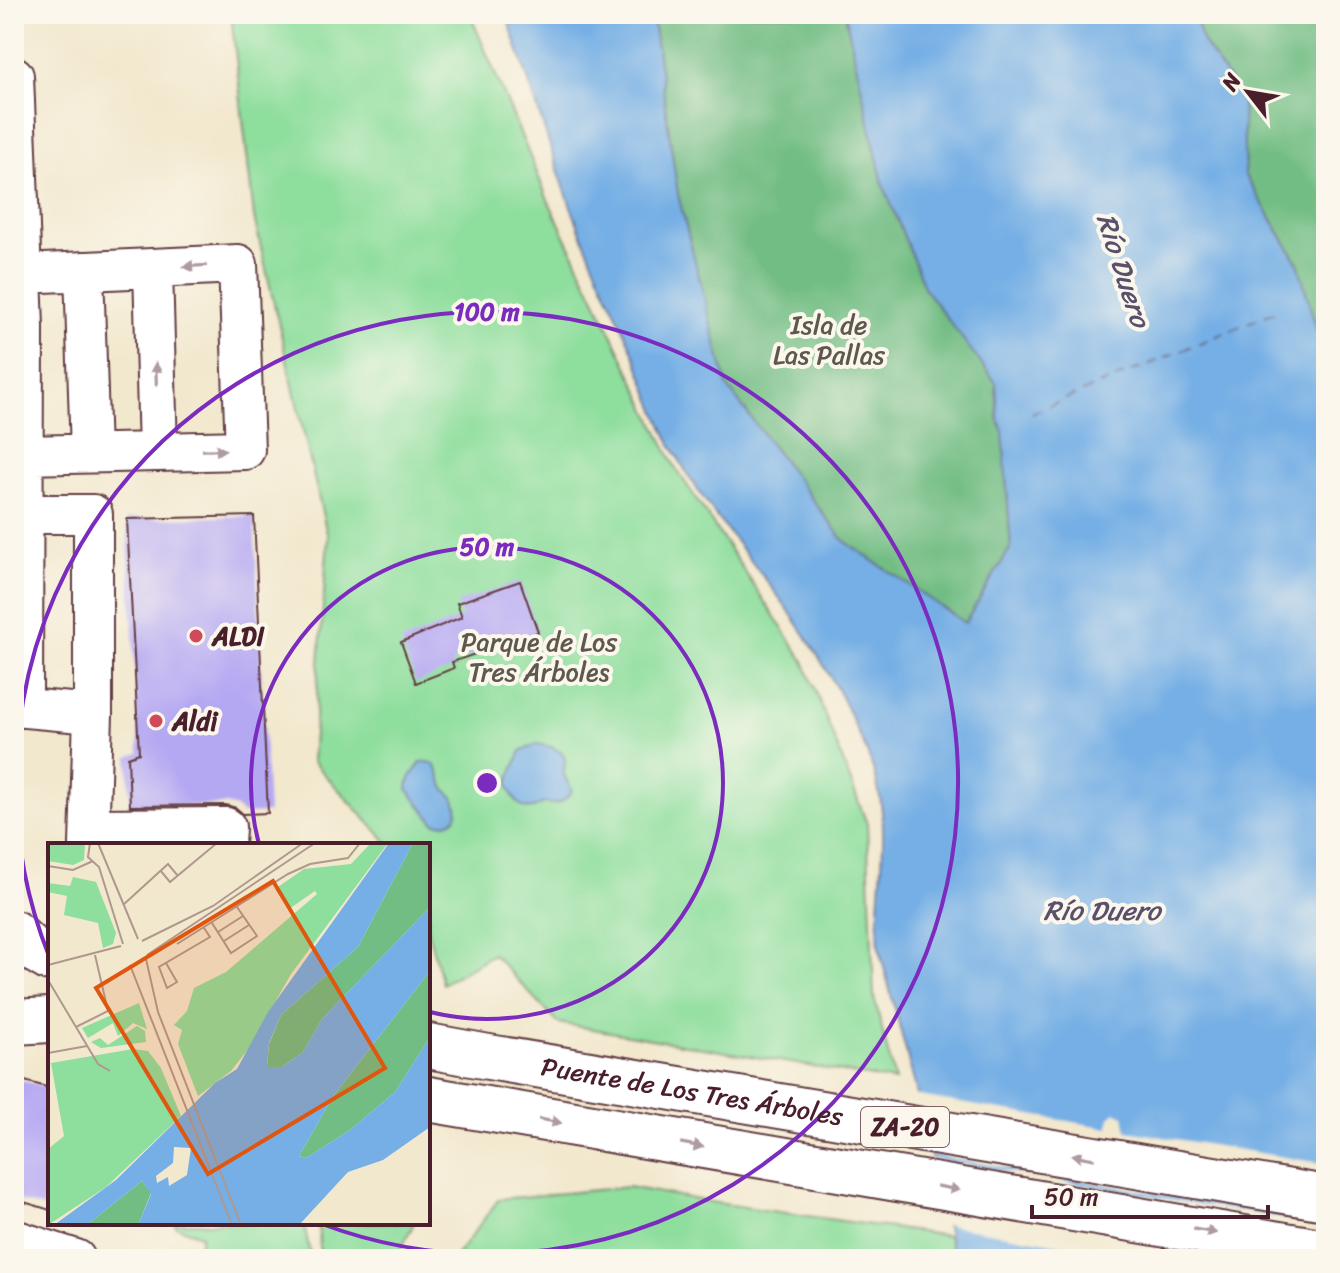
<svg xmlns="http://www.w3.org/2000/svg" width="1340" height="1273" viewBox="0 0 1340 1273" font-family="Sriracha,sans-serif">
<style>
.green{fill:#8ede9d;stroke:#6c7e64;stroke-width:2}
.forest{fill:#72bd84;stroke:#5e6e58;stroke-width:2}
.water{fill:#75afe5;stroke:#606788;stroke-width:2}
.pier{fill:#f2e8ce}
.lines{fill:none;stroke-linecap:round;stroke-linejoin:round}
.ferry{stroke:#59516c;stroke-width:2;stroke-dasharray:10 8;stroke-linecap:butt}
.building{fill:#b5a8f3}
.minor-casing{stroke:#633d43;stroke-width:42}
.highway-casing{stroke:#633d43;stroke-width:48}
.minor{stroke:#fff;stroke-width:38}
.highway{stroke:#fff;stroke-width:44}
.oneway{fill:#ae9aa0}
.ring{fill:none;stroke:#7b2cbf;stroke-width:4}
.poi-dot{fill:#d1495b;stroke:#fbf7ec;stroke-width:3}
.labels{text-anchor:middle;stroke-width:8;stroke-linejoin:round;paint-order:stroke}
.shield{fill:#fbf7ec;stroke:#7f6065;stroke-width:2}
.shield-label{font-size:24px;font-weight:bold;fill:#4a1f2b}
.park-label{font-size:26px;fill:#5e584d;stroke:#fbf7ec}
.poi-label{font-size:26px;font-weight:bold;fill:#4a1f2b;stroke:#fbf7ec;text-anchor:start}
.street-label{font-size:26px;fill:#4a1f2b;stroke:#fbf7ec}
.water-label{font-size:28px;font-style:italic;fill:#59516c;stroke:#fbf7ec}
.inset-river{fill:none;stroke:#75afe5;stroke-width:4}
.inset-road{fill:none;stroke:#af988d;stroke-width:2}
.view{fill:#e0560e;fill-opacity:0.15;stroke:#e0560e;stroke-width:4}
.inset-edge{fill:none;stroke:#4a1f2b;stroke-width:4}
.centre{fill:#7b2cbf;stroke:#fbf7ec;stroke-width:4}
.ring-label{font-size:24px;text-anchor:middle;font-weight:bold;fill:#7b2cbf;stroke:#fbf7ec;stroke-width:8;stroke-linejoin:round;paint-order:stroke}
</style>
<rect width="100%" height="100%" fill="#fbf7ec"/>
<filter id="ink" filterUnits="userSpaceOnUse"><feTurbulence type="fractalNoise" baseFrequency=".0125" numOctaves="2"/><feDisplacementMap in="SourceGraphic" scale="16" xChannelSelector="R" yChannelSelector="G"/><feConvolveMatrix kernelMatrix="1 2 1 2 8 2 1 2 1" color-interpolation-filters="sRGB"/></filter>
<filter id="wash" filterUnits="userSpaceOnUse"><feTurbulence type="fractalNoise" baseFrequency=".006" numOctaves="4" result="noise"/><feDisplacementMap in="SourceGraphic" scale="32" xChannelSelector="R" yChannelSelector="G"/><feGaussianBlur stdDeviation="1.8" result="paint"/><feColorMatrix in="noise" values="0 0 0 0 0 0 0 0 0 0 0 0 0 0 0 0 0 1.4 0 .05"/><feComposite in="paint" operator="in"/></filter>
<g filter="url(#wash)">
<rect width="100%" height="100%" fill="#f2e8ce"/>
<!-- green -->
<path class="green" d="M231 14H470L549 202 675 467 804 661 867 824 874 997 895 1081 558 1023 493 954 442 984 428 931V845H390L312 761 328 538 254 217Z
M628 1187 716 1203 948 1236 954 1259H454L499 1199Z
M176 1223H304L311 1259H198L201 1235 175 1226Z
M318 1223H414L396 1259H321Z"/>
<!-- forest -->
<path class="forest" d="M652 14H845L883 184 925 289 996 383 998 417 1003 432 1011 547 965 623 843 540 727 386 678 195Z
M1195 14H1326V364L1298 263 1245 175 1242 98 1202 41Z"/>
<!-- water -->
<path class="water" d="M506 14H652L678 195 727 386 843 540 965 623 1011 547 1003 432 998 417 996 383 925 289 883 184 845 14H1195L1202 41 1242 98 1245 175 1298 263 1326 364V1259H954L915 1086 879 948C875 896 890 844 879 792 874 765 861 738 849 713 830 673 807 636 781 600 744 550 701 503 673 448 656 416 645 380 631 347 614 306 594 267 578 225 551 156 531 84 506 14Z
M537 744 552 747 562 753 565 759 564 775 572 790C566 802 556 806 544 803 538 806 532 810 526 808 517 805 508 791 509 782 509 776 518 762 520 752Z
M421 762C440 760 437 774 444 787 447 792 454 796 456 802 462 819 450 825 435 823L408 790C407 778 415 772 421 762Z"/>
<!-- pier -->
<path class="pier" d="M913 1095 1109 1128 1110 1117 1116 1112 1124 1116 1127 1131 1326 1164V1222L926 1154Z
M927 1158 1326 1226V1259H1154L1140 1257 1139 1259H1120V1254L941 1224Z"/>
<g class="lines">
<!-- ferry -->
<path class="ferry" d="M1032 413 1274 312"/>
</g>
<g id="blocks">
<!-- building -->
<path class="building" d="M254 516 268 813 243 814 236 808 226 805 130 806 128 757 139 753 127 519Z
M520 581 538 632 452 662 454 668 416 683 401 642 462 617 457 603Z
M14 1078 50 1088V1210L14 1199Z"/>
</g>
</g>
<g filter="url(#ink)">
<use href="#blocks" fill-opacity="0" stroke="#633d43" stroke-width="2"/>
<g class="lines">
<!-- minor casing -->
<g class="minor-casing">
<path id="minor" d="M14 76 24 326 23 708
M153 268 158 452
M84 271 90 453
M22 274 238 264 245 450 24 455
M23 514H93V714L89 845
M14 707 93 714
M90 828 226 827 225 845
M14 1239 76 1259"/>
</g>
<!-- highway casing -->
<g class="highway-casing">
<g id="highway">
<path d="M14 933 28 946 50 959"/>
<path d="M14 1022 50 1020"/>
<path id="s1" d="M428 1046 483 1056 1326 1198"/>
<path d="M428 1099 1326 1252"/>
</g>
</g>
<!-- minor -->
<use href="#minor" class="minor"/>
<!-- highway -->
<use href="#highway" class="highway"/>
</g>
<!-- one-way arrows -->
<defs><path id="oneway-solid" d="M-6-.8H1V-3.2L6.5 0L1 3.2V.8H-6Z" transform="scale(2)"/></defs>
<g class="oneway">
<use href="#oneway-solid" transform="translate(195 266) rotate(177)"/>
<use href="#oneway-solid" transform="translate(156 374) rotate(-92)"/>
<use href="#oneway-solid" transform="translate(214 450) rotate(-1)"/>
<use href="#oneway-solid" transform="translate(550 1121) rotate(10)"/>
<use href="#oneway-solid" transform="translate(692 1145) rotate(10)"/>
<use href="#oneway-solid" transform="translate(1083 1157) rotate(-170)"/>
<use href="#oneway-solid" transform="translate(948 1188) rotate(10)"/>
<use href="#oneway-solid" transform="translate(1205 1231) rotate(10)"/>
</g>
</g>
<!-- distance rings -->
<g class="ring">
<path d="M259 844A236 236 0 1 1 430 1012"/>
<path d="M49 956A471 471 0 1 1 322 1224"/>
</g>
<!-- markers -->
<g class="poi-dot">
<circle cx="196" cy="636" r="8"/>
<circle cx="156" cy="721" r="8"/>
</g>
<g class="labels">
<!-- shield labels -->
<rect class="shield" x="861" y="1107" width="88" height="40" rx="6"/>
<g class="shield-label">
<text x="905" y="1135">ZA-20</text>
</g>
<!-- park labels -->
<g class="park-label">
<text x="829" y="334">Isla de<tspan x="829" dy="30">Las Pallas</tspan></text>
<text x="539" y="651">Parque de Los<tspan x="539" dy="30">Tres Árboles</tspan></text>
</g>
<!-- poi labels -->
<g class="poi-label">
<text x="212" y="645">ALDI</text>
<text x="172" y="730">Aldi</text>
</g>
<!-- street labels -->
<g class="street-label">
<text dy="9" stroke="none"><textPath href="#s1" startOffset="268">Puente de Los Tres Árboles</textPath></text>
</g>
<!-- water labels -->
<g class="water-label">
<text transform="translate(1124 270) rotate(72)" y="10">Río Duero</text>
<text x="1102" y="920">Río Duero</text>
</g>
</g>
<!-- overview -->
<g transform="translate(48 843)">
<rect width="382" height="382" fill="#f2e8ce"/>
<path d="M0 0H37L36 17 25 22 0 18ZM323 0H340L243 131 201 205 183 228 150 253 130 201 134 187 126 182 139 168 146 145 178 129 269 51 267 48 241 66 227 46 256 26 303 21ZM25 34 48 39 68 90 65 101 55 105 50 80 16 72 19 53 0 49V40L22 43ZM91 160 99 186 85 180 70 193 65 180 40 195 34 185ZM89 183 97 188 98 199 53 205 43 199 52 195 60 202ZM85 206 100 208 113 225 133 273 58 344 0 382V306L16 293 3 220Z" fill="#8ede9d"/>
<path d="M365 0H382V64L274 176 255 209 234 224H219L221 201 233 172 310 104ZM382 128V194L347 249 302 287 258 315 251 313 286 252ZM94 338 103 350 90 382H39Z" fill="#72bd84"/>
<path d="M341 0H365L310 104 233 172 221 200 219 224H234L255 209 274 176 382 64V128L286 252 251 313 258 315 302 287 347 249 382 194V284L335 317 300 329 251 382H90L103 351 94 338 39 382H6L68 337 167 240 189 226 220 169ZM126 304 143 305 139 332 121 343 120 334 109 340 108 333 125 320Z" fill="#75afe5" fill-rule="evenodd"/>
<path class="inset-river" d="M254 216 288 241"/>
<path class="inset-road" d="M42 0 40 14 51 24 75 101M50 0 90 96M0 23 25 27 45 18M112 27 122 39 169 0M75 62 120 21 130 33M164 80 183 110 209 93 189 64M170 89 195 73M94 98 165 63 255 0M176 98 201 82M129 101 240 31 262 21 300 15 312 0M99 112 267 0M98 116 110 169 193 382M118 120 129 139 119 145 111 124 162 94 156 85M0 122 73 103M82 122 184 382M0 137 50 221 62 228M28 184 60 168 47 112M0 210 39 203"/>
<path class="view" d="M225 38 337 225 160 331 48 145Z"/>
<rect width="382" height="382" class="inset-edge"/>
</g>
<circle cx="487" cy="783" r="12" class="centre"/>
<g class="ring-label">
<text x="487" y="320">100 m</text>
<text x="487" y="555">50 m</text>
</g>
<!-- margin -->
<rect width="1340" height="1273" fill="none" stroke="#fbf7ec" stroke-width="48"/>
<!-- north arrow -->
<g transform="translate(1248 92) rotate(301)" stroke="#fbf7ec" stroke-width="6" paint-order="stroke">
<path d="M0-6L14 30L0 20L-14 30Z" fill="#4a1f2b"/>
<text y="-12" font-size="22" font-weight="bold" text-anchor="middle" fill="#4a1f2b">N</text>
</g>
<!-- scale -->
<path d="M1032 1205v12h236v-12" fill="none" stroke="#4a1f2b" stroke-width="4"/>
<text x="1044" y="1205" font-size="24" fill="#4a1f2b" stroke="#fbf7ec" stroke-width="6" paint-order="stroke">50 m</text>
</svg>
